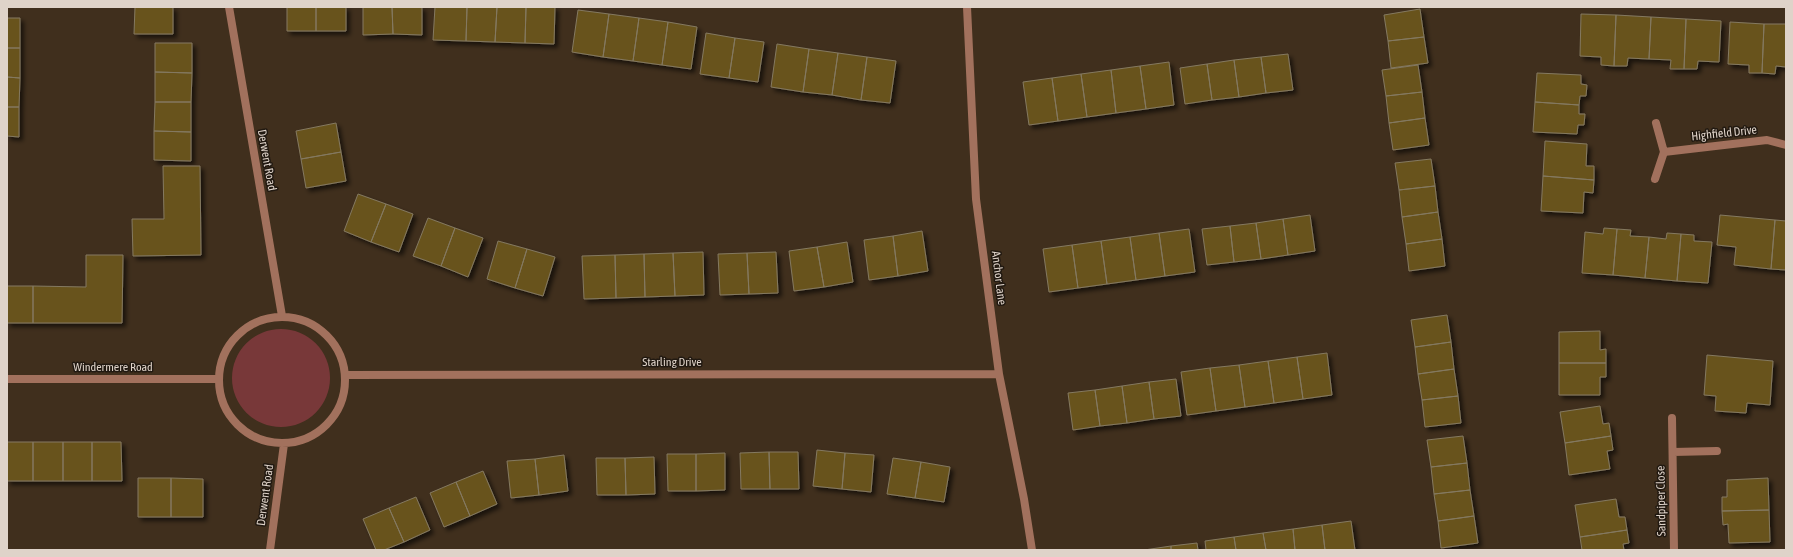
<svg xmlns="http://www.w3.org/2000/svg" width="1793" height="557" viewBox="0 0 1793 557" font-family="'Asap Condensed',sans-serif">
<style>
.green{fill:#783839}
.building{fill:#68531e;stroke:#847960;filter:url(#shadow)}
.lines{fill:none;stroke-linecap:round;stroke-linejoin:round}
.street{stroke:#a2715d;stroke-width:8}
.labels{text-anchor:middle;stroke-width:3;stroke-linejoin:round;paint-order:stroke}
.street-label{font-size:12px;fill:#dfd3c9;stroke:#211911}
</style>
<defs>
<filter id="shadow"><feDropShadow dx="3.5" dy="3.5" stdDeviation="2" flood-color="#0009"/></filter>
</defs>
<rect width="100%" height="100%" fill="#402f1d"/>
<!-- green -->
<path class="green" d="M232 378a49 49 0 1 1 98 0a49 49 0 1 1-98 0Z"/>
<!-- building -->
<path class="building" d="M135 7H173V34H134Z
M287 7H316V31H287Z
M316 7H346V31H316Z
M363 7H392L393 34 363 35Z
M392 7H422V35L393 34Z
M435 7H467L466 41 433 40Z
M467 7H497L495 42 466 41Z
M497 7H526L525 43 495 42Z
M526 7H555L554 44 525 43Z
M1420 9 1424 37 1388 41 1384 15Z
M578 10 609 14 603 57 572 52Z
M609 14 639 18 633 61 603 57Z
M1581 14 1616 15 1614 66 1601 65V57L1580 56Z
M1616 15 1651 17 1649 59 1628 58 1627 66H1614Z
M1651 17 1686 19 1684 69H1670L1671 60 1649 59Z
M7 18H20V48H7Z
M639 18 668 22 662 65 633 61Z
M1686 19 1721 21 1719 62 1698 61 1697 69H1684Z
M668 22 697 27 691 69 662 65Z
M1730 22 1764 24 1762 73H1749V65L1728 64Z
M1764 24H1786V67L1776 66 1775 74 1762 73Z
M706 33 735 38 729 78 700 74Z
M1424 37 1428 63 1391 68 1388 41Z
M735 38 764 42 758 82 729 78Z
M155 43H192V73L155 72Z
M777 44 809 49 803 92 771 87Z
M7 48H20V78L7 77Z
M809 49 838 53 832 95 803 92Z
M838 53 867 57 861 100 832 95Z
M1288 54 1293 90 1266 93 1261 57Z
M867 57 896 61 890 103 861 100Z
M1261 57 1266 93 1239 97 1234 60Z
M1234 60 1239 97 1212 100 1207 64Z
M1169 62 1174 105 1146 109 1140 66Z
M1207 64 1212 100 1185 104 1180 68Z
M1418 65 1422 92 1386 96 1382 70Z
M1140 66 1146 109 1116 113 1111 70Z
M1111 70 1116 113 1087 117 1081 74Z
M155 72 192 73 191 102H155Z
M1537 73 1581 75V84L1587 85 1586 96H1580L1579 105 1535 102Z
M1081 74 1087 117 1058 121 1052 78Z
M7 77 20 78 19 107H7Z
M1052 78 1058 121 1029 125 1023 82Z
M1422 92 1425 118 1389 123 1386 96Z
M155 102H191V132L154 131Z
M1535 102 1579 105V114H1585L1584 125H1578L1577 134 1533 132Z
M7 107H19V137L7 136Z
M1425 118 1429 145 1393 150 1389 123Z
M336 123 341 152 301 159 296 131Z
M154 131 191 132V161L154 160Z
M1545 141 1587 144 1586 166H1594V180L1543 176Z
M341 152 346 181 306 188 301 159Z
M1431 159 1435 186 1399 190 1395 163Z
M163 166H200L201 255 133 256 132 219H164Z
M1543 176 1594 180 1593 193 1584 192 1583 213 1541 211Z
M1435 186 1438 212 1402 217 1399 190Z
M358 194 386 204 371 242 344 231Z
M386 204 413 214 399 252 371 242Z
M1438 212 1442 239 1406 244 1402 217Z
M1310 215 1315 251 1288 255 1283 219Z
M1720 215 1775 220 1771 269 1734 265 1736 247 1717 245Z
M428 218 455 228 441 266 413 256Z
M1283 219 1288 255 1261 259 1256 223Z
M1775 220 1786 221V270L1771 269Z
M1256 223 1261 259 1234 262 1230 226Z
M1230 226 1234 262 1207 265 1202 229Z
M455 228 483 238 468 277 441 266Z
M1604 228 1617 229 1613 275 1582 273 1585 232 1603 234Z
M1189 229 1195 272 1165 276 1159 233Z
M1617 229 1631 230 1630 236 1649 237 1645 278 1613 275Z
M922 231 928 271 898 276 893 236Z
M1159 233 1165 276 1136 280 1130 237Z
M1667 233 1681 234 1677 281 1645 278 1649 237 1666 239Z
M1681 234 1694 235V241L1712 242 1708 283 1677 281Z
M893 236 898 276 869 280 864 240Z
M1130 237 1136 280 1107 284 1101 241Z
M1442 239 1445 266 1409 271 1406 244Z
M498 241 527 249 515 288 487 279Z
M1101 241 1107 284 1078 288 1072 245Z
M847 242 853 282 824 287 817 247Z
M1072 245 1078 288 1049 292 1043 249Z
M817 247 824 287 794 291 789 251Z
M527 249 555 257 543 296 515 288Z
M703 252 704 295 675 296 673 253Z
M776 252 778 293 749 294 747 253Z
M673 253 675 296 645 297 644 254Z
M747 253 749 294 720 295 718 254Z
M644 254 645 297 616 298 615 255Z
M86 255H123L122 323H33V286L86 287Z
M615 255 616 298 584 299 582 256Z
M7 286H33V323H7Z
M1447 315 1451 342 1415 347 1411 320Z
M1600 331V350L1606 349V363H1559V332Z
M1451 342 1454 369 1418 374 1415 347Z
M1327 353 1332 395 1303 399 1297 357Z
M1707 355 1773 361 1770 405 1747 403 1746 413 1715 411 1716 396 1704 395Z
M1297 357 1303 399 1274 403 1268 361Z
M1268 361 1274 403 1245 407 1239 365Z
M1559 363H1606V377H1600V395H1559Z
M1239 365 1245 407 1216 411 1210 368Z
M1210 368 1216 411 1187 415 1181 372Z
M1454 369 1458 396 1422 400 1418 374Z
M1176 379 1181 416 1154 419 1149 382Z
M1149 382 1154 419 1127 423 1122 386Z
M1122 386 1127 423 1100 426 1095 390Z
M1095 390 1100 426 1073 430 1068 393Z
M1458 396 1461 423 1425 427 1422 400Z
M1600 406 1603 424 1609 423 1611 436 1565 443 1560 412Z
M1463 436 1467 463 1431 467 1427 440Z
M1611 436 1613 450 1607 451 1610 469 1569 475 1565 443Z
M7 442H33V481H7Z
M33 442H63V481H33Z
M63 442H92V481H63Z
M92 442H121L122 481H92Z
M817 450 845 453 842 489 813 486Z
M769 452 770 489H741L740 453Z
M769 452H798L799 489H770Z
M725 453V490L696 491V454Z
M845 453 874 455 871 492 842 489Z
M667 454H696V491H668Z
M564 455 568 491 539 495 535 459Z
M654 457 655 494 626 495 625 458Z
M596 458H625L626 495H597Z
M893 458 921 462 915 498 887 494Z
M535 459 539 495 511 498 507 461Z
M921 462 950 467 944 502 915 498Z
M1467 463 1470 490 1434 494 1431 467Z
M483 471 497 504 470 516 456 482Z
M138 478H171V517H138Z
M171 478 203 479V517H171Z
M1768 478 1769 510 1722 511V497H1727V480Z
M456 482 470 516 444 527 430 493Z
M1470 490 1474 516 1438 521 1434 494Z
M416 497 430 530 404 542 389 508Z
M1616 499 1619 517H1625L1627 530 1580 537 1575 505Z
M389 508 404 542 384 550H376L363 519Z
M1769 510 1770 542 1729 543 1728 524 1723 525 1722 511Z
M1474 516 1478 543 1441 548 1438 521Z
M1351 521 1355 550H1325L1322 525Z
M1322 525 1325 550H1295L1293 529Z
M1293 529 1295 550H1266L1263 533Z
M1627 530 1629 543 1623 544 1624 550H1582L1580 537Z
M1263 533 1266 550H1236L1234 537Z
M1234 537 1236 550H1206L1205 541Z
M1197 543 1198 550H1171V546Z
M1171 546V550H1144Z"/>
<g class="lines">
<!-- street -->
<path class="street" d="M229 7 282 316
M967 7 976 199 999 374 1024 499 1032 550
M1664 152 1767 140 1786 145
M1655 179 1664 152 1656 123
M219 380a63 63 0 1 1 126 0a63 63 0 1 1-126 0Z
M346 375 999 374
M7 379H219
M1672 418 1674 550
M1673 452 1717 451
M270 550 284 444"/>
</g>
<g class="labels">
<!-- street labels -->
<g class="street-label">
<text transform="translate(1724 133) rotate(-6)" y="4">Highfield Drive</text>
<text transform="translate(267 160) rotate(80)" y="4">Derwent Road</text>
<text transform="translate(999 278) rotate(83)" y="4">Anchor Lane</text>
<text x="672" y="366">Starling Drive</text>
<text x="113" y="371">Windermere Road</text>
<text transform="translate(265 495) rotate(-82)" y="4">Derwent Road</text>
<text transform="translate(1661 501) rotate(-91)" y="4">Sandpiper Close</text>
</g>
</g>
<!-- border -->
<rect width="1793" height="557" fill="none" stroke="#dfd3c9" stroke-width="16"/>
</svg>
